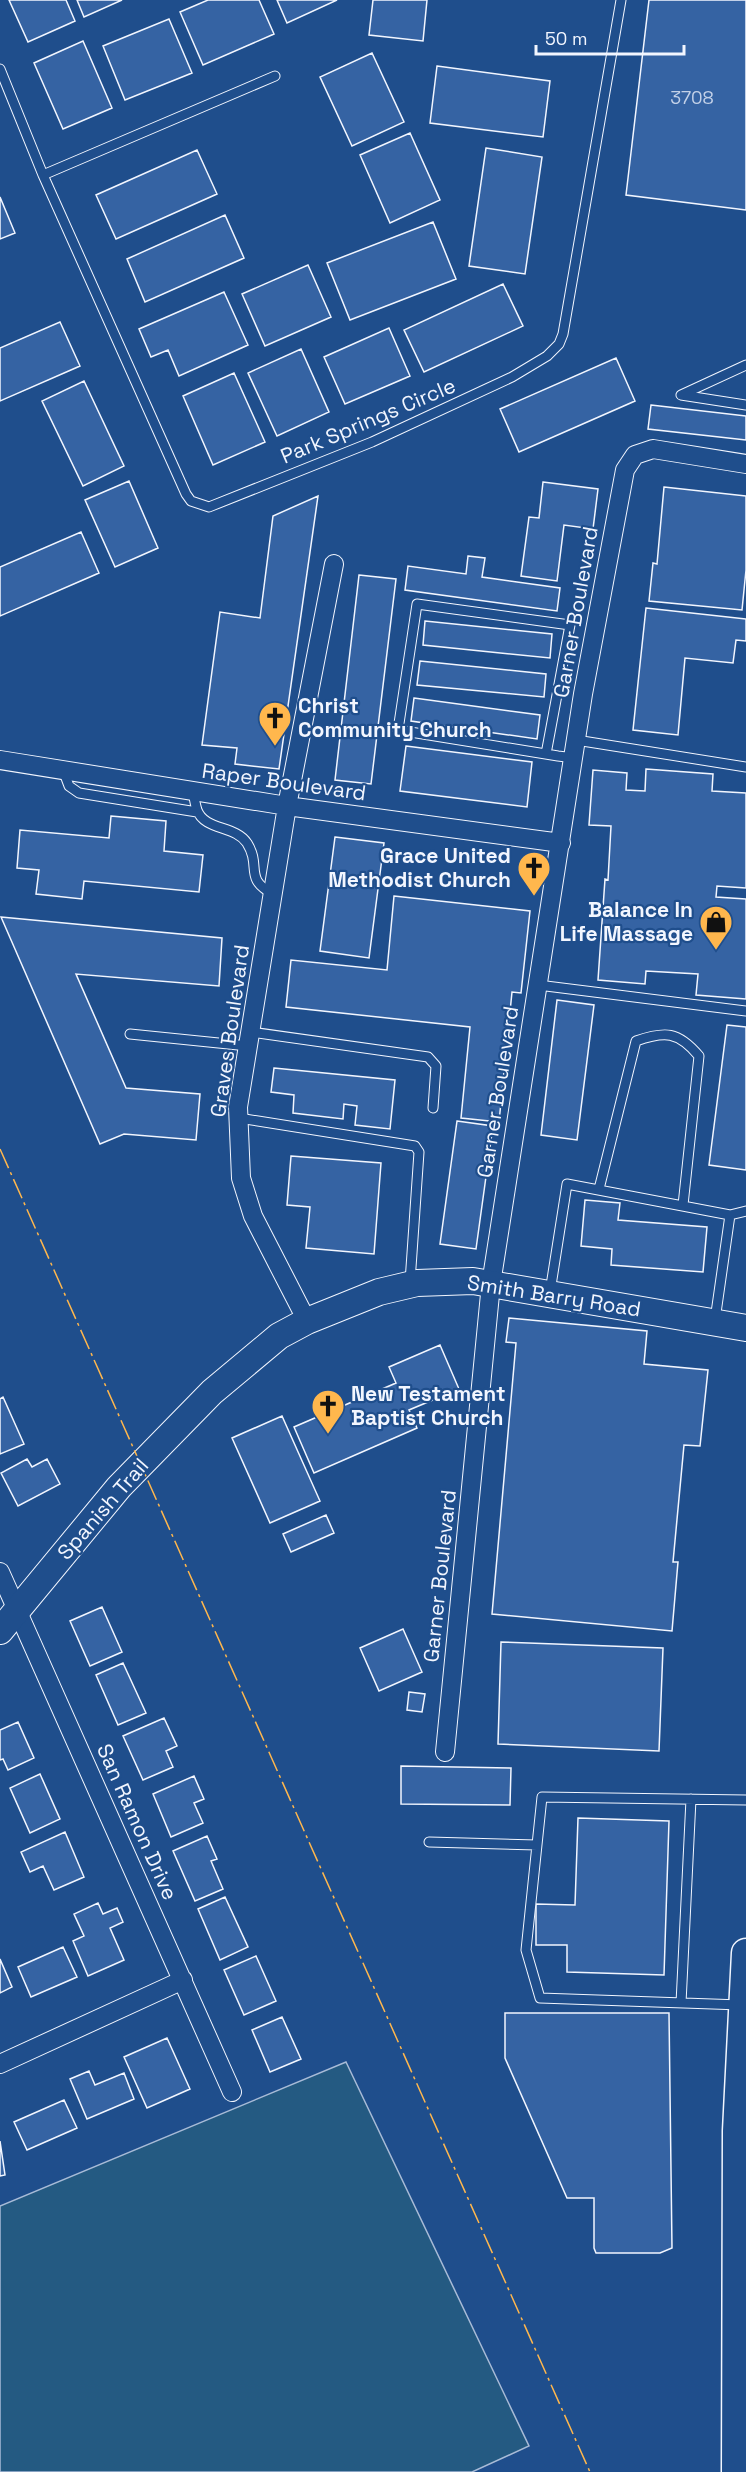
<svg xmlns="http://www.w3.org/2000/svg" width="746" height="2472" viewBox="0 0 746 2472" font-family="'Space Grotesk',sans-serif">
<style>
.green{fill:#245a82;stroke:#a8bbd7;stroke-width:1.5}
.building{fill:#3563a3;stroke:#f2f6ff;stroke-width:1.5}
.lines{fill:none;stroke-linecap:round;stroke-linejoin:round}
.lane-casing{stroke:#f2f6ff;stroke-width:11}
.street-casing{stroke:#f2f6ff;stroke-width:20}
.secondary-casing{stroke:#f2f6ff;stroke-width:28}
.primary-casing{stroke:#f2f6ff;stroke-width:31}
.lane{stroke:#1f4e8c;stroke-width:9}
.street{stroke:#1f4e8c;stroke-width:18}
.secondary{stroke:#1f4e8c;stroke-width:26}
.primary{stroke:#1f4e8c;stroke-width:28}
.power{stroke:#ffb74d;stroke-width:1.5;stroke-dasharray:21 4.5 3 4.5;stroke-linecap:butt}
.labels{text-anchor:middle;stroke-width:4.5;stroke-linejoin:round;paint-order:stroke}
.number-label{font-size:18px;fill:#c3d1e8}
.street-label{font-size:21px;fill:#f2f6ff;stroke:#1f4e8c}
.poi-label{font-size:21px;font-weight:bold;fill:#f2f6ff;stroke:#1f4e8c;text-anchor:start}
</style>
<rect width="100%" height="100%" fill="#1f4e8c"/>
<!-- green -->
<path class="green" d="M346 2062 529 2446 472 2472H0V2206Z"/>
<!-- building -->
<path class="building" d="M9 0H66L75 21 28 42Z
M77 0H122L84 17Z
M208 0H259L274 34 203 65 180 12Z
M277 0H337L287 23Z
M373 0H427L423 41 369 35Z
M649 0H746V210L626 195Z
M169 19 192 73 125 100 103 46Z
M83 41 112 108 63 129 34 63Z
M372 53 404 122 352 146 320 77Z
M437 66 550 81 543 137 430 123Z
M410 133 440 200 390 223 360 155Z
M486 148 542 157 525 274 469 266Z
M197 150 217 194 116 239 96 195Z
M0 197 15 233 0 239Z
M225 215 244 258 145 302 127 259Z
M433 222 456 279 350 320 327 263Z
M308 265 331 317 265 346 242 294Z
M503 284 523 326 424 372 404 330Z
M224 292 248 345 179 376 168 350 151 357 139 329Z
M60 322 80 366 0 401V348Z
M389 328 410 376 345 404 324 357Z
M301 349 329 412 277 436 248 373Z
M616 358 635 401 519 452 500 409Z
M234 373 265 442 213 465 183 396Z
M84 381 124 466 83 486 42 401Z
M651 405 746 416V440L648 429Z
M129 481 158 548 115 567 85 500Z
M543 482 598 489 593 529 564 525 557 581 521 576 529 517 539 518Z
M664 487 746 496V570L742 610 649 601 653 563 657 564Z
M318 496 279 769 235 764 237 748 202 745 220 612 260 618 273 516Z
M81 532 99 573 0 616V567Z
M468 556 485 558 482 577 560 588 557 611 405 590 408 566 466 574Z
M359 575 396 579 371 784 335 780Z
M646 608 746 619V641L736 640 733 663 685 658 678 735 633 730Z
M425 621 552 634 550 658 423 645Z
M420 661 546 674 544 697 417 685Z
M414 698 540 715 537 739 411 721Z
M406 746 532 762 527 807 400 791Z
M646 769 713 774 712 791 746 793V888L717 886 716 897 746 899V999L696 995 698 974 646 971 645 984 598 980 605 879 608 880 611 826 589 825 593 770 627 773 626 790 645 791Z
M111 816 166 821 164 851 203 855 199 892 84 881 82 899 36 894 39 870 17 868 20 830 109 838Z
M335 837 384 843 369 958 320 951Z
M394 896 530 911 521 993 512 992 499 1122 461 1118 470 1027 286 1007 291 960 387 970Z
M1 917 222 938 219 986 76 974 126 1088 200 1094 196 1140 124 1134 100 1144Z
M557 1000 594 1005 577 1140 541 1135Z
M727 1025 746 1027V1170L709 1165Z
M274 1068 395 1080 390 1129 355 1125 357 1106 344 1104 343 1119 293 1113 294 1095 271 1092Z
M457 1121 493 1126 476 1249 440 1244Z
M291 1156 381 1163 374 1254 306 1248 310 1207 287 1205Z
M585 1200 620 1203 618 1220 707 1227 703 1272 611 1265 612 1249 581 1246Z
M509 1318 647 1331 644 1364 708 1370 700 1446 684 1445 673 1562H678L672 1631 492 1614 516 1343 506 1342Z
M440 1345 459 1389 409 1410 417 1428 314 1473 294 1427 396 1383 389 1367Z
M3 1397 24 1444 0 1454V1399Z
M282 1416 320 1501 270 1523 232 1438Z
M27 1459 32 1467 47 1459 60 1484 18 1506 1 1473Z
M326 1515 334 1533 291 1552 283 1534Z
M102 1607 122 1652 90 1666 70 1621Z
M403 1629 422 1672 379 1691 360 1648Z
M501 1642 663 1648 659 1751 498 1744Z
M123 1663 146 1713 118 1725 96 1675Z
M409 1692 425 1694 422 1712 407 1710Z
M164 1718 177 1746 166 1751 173 1767 143 1780 123 1736Z
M18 1722 34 1758 8 1770 3 1759 0 1760V1730Z
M401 1766 511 1768 510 1805 401 1804Z
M40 1774 60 1819 30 1833 10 1788Z
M194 1776 204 1799 194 1803 203 1823 171 1837 153 1794Z
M578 1818 669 1821 664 1975 567 1972V1945H536V1904L575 1905Z
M65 1832 84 1877 54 1890 43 1866 30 1872 21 1852Z
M207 1836 217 1859 211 1861 223 1889 195 1901 173 1851Z
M225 1897 248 1947 220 1960 198 1909Z
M98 1903 103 1914 117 1908 123 1922 110 1928 124 1960 88 1976 73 1941 84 1936 74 1914Z
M63 1947 77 1977 31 1997 18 1967Z
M256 1956 276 2001 244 2015 224 1970Z
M0 1959 12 1987 0 1993Z
M505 2013H669L672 2248 660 2253H596L594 2248V2198H567L505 2058Z
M282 2017 301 2059 270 2072 252 2030Z
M167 2038 190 2089 147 2108 124 2057Z
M89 2071 95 2085 124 2073 134 2099 87 2119 70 2079Z
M64 2100 77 2128 27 2150 14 2122Z
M0 2141 5 2175 0 2176Z"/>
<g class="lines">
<!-- lane casing -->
<g class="lane-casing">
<path id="lane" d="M0 69 43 175 186 494 191 501 209 507 372 442 512 377 547 356 559 344 563 334 621 0
M43 175 275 76
M746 365 681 395 746 405
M576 740 746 767
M546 754 570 625 417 604 398 730 558 756 574 758
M63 770 69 786 79 793 197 812
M193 791C194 797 195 804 197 810 205 831 235 825 247 843 262 867 243 878 273 894
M538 985 746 1011
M251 1032 428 1057 436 1066 433 1108
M130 1034 248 1046
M239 1118 415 1146 419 1152 410 1282
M599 1189 636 1041C665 1031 678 1031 699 1056L683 1205
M550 1292 567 1184 730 1215 746 1211
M715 1320 730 1215
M429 1842 537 1845
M681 2003 691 1799
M741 2005 540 1998 526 1950 542 1797 746 1800"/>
</g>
<!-- street casing -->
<g class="street-casing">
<path id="street" d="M0 760 287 806 561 843
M307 1321 253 1216 241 1178 238 1107 287 806 334 564
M0 1572 232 2092
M445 1752 491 1284 583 694 625 470 635 455 653 449 746 464
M0 2064 183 1980"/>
</g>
<!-- secondary casing -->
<g class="secondary-casing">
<path id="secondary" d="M0 1631 119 1487 212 1392 279 1336 307 1321 379 1292 417 1283 473 1281 746 1328"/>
</g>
<!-- primary casing -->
<g class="primary-casing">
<path id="primary" d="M736 2472 737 2131 746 1953"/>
</g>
<!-- lane -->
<use href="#lane" class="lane"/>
<!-- street -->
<use href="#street" class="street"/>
<!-- secondary -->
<use href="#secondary" class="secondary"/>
<!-- primary -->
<use href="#primary" class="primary"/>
<!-- power -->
<path class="power" d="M0 1149 590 2472"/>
</g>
<!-- icons -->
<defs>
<g id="church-pin" transform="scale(1.725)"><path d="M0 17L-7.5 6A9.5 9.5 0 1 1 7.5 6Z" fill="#ffb74d" stroke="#1f4e8c"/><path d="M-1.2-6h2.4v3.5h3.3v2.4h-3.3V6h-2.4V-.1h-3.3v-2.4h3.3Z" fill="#111"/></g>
<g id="shop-pin" transform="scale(1.725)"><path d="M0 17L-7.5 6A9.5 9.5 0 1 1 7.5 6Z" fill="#ffb74d" stroke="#1f4e8c"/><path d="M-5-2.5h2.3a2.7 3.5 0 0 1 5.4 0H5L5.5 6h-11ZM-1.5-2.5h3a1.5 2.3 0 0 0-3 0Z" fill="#111"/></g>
</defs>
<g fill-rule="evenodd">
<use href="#church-pin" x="275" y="718"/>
<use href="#church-pin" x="534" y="868"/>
<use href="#shop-pin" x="716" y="922"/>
<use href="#church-pin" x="328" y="1406"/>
</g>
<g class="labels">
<!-- number labels -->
<g class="number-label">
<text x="692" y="104">3708</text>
</g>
<!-- street labels -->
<g class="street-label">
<text transform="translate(368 421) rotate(-23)" y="7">Park Springs Circle</text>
<text transform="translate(576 612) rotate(-80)" y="7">Garner Boulevard</text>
<text transform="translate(284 782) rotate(8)" y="7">Raper Boulevard</text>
<text transform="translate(230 1031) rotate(-82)" y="7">Graves Boulevard</text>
<text transform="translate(498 1092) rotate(-81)" y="7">Garner Boulevard</text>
<text transform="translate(554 1296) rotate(9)" y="7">Smith Barry Road</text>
<text transform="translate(103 1509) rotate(-49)" y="7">Spanish Trail</text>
<text transform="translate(440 1576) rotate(-84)" y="7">Garner Boulevard</text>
<text transform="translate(137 1822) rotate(66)" y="7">San Ramon Drive</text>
</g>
<!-- poi labels -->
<g class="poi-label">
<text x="298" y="713">Christ<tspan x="298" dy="24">Community Church</tspan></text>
<text x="511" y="863" text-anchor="end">Grace United<tspan x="511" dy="24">Methodist Church</tspan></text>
<text x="693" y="917" text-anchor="end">Balance In<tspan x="693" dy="24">Life Massage</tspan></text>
<text x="351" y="1401">New Testament<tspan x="351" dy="24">Baptist Church</tspan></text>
</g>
</g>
<!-- scale -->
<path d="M536 45v9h148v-9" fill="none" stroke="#f2f6ff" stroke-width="3"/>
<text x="545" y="45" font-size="18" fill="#f2f6ff" stroke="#1f4e8c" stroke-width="4.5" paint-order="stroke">50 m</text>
</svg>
